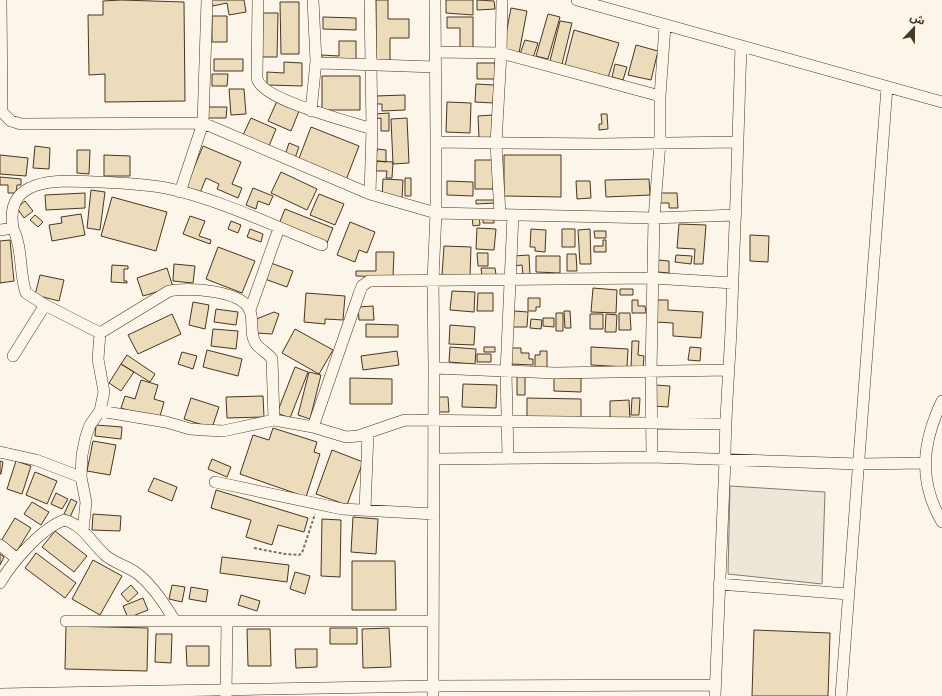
<svg xmlns="http://www.w3.org/2000/svg" width="942" height="696" viewBox="0 0 942 696" font-family="Lato,'Noto Sans Arabic',sans-serif">
<style>
.garden{fill:#ede6d9;stroke:#887966}
.building{fill:#ecdcbc;stroke:#4a3520}
.lines{fill:none;stroke-linecap:round;stroke-linejoin:round}
.minor-casing{stroke:#4a3520;stroke-width:12}
.path{stroke:#7f6f5c;stroke-width:2;stroke-dasharray:3 2;stroke-linecap:butt}
.minor{stroke:#fbf6e9;stroke-width:11}
</style>
<rect width="100%" height="100%" fill="#fbf6e9"/>
<!-- garden -->
<path class="garden" d="M730 486 825 492 822 584 728 574Z"/>
<!-- building -->
<path class="building" d="M121 0 184 2 185 101 105 102V74L89 75 88 15H103V1Z
M212 0H244L246 12 229 15 227 3 213 6Z
M376 0H388V19H409V38H390V61H376Z
M446 0H473V15L446 13Z
M477 0 494 1 495 9 477 10Z
M280 2H299V54H281Z
M511 8 527 11 519 53 503 50Z
M263 13H278L277 57H262Z
M548 14 560 17 548 59 536 56Z
M212 16H227V42H212Z
M323 17 356 18V30L323 29Z
M447 17H473V49H460V28H447Z
M560 21 572 23 562 64 550 61Z
M574 30 619 43 608 78 565 65Z
M525 40 538 43 533 58 520 54Z
M339 41H356V61H322V55L339 56Z
M636 45 658 51 651 80 628 75Z
M214 59H243V71H214Z
M284 62 302 63V86L267 85V72L284 73Z
M477 63H495V79H477Z
M615 64 627 67 623 80 612 77Z
M212 74H228L227 86H212Z
M322 76H360V110H322Z
M476 84 494 85 493 103 475 102Z
M229 89H244L246 114 231 115Z
M405 95V110L382 111V104H375V96Z
M277 101 299 111 291 131 268 121Z
M447 102 471 103 470 133 446 132Z
M207 107H227L226 118H207Z
M389 113V131H381V118L375 119V114Z
M601 114H607L608 129 599 130V124H602Z
M493 115 494 138H479L478 116Z
M251 118 276 129 269 146 243 135Z
M407 118 409 163 393 164 391 119Z
M311 127 359 146 346 180 298 161Z
M289 143 299 147 295 158 285 155Z
M35 146 50 148 49 169 33 168Z
M203 146 241 162 232 184 242 188 238 198 217 189 219 184 206 178 200 193 186 187Z
M377 149 386 150V162L376 161Z
M77 150H90L89 174 77 173Z
M0 155 28 158 26 176 0 174Z
M104 155 130 156V176H104Z
M504 155H561V197L504 196Z
M475 160H494L493 189H475Z
M377 161 393 162 392 178H386L387 171H376Z
M281 172 317 189 307 210 271 193Z
M0 177 21 179V185H17L16 193H8V185H0Z
M405 178H411V196H405Z
M383 179 403 180 402 199 382 197Z
M649 179 650 195 606 197 605 180Z
M447 181 473 182V196L447 195Z
M576 181H590L591 198 577 199Z
M253 188 273 196 269 205 258 201 256 209 246 205Z
M91 190 105 192 100 230 87 228Z
M85 193V208L46 210 45 195Z
M659 193H677L678 208H669V203H660Z
M319 194 344 204 335 225 310 215Z
M112 197 167 212 156 251 101 236Z
M476 200H495V203L476 204Z
M25 201 33 211 24 218 17 208Z
M285 209 333 228 327 243 279 224Z
M81 214 85 235 52 241 49 225 62 223 61 217Z
M35 215 43 222 38 227 30 220Z
M472 215H479L480 225 473 226Z
M190 216 205 221 199 236 211 240 210 244 183 234Z
M483 219H494V223H483Z
M231 221 241 225 238 233 228 229Z
M350 222 375 232 367 253 359 250 355 262 337 255Z
M679 224 706 225 703 264H694L695 249 677 248Z
M477 228 496 229 494 250 476 249Z
M250 229 263 234 261 242 247 237Z
M531 229 546 230 545 252 535 251V247H530Z
M562 229H575V247H562Z
M590 229 591 264H580L578 230Z
M594 231H606V238H595Z
M750 235 769 236 768 262 750 261Z
M10 240 14 281 0 283V241Z
M603 240H606V252H594V246H603Z
M444 246 471 247 470 277 442 275Z
M218 247 255 261 242 293 206 279Z
M376 252H394L393 277 356 276V271H376Z
M477 253H488V266H478Z
M567 254H576L577 271H567Z
M529 255 530 275H523L522 265 514 266 513 256Z
M676 255 692 256 691 264 675 262Z
M536 256H560V273L536 272Z
M658 260 669 261V273L658 272Z
M268 262 293 271 287 287 262 278Z
M174 264 195 266 193 283 173 281Z
M112 265 128 266V269H124V281H127V283L111 282Z
M167 268 173 287 143 296 137 278Z
M481 268H495L496 275 482 276Z
M40 275 64 280 59 301 35 295Z
M593 288 617 290 616 313 591 312Z
M620 289H633V295H620Z
M452 291 475 292 474 312 450 310Z
M306 293 345 296 343 320 325 319V324L304 322Z
M478 293H493V311H477Z
M528 298H540V307H536V311H528Z
M632 300H638V306H645L646 313H632Z
M656 300H668V310L703 312 701 338 673 336V323L655 322Z
M193 302 209 305 205 329 189 325Z
M373 306 374 320H359L358 307Z
M216 309 238 312 236 325 214 322Z
M514 311 528 312 527 327H513Z
M564 311H570L571 328H565Z
M274 312 279 314 272 334 256 333 254 320Z
M556 313H563V331H556Z
M619 313H630L631 330H619Z
M172 314 181 334 138 354 128 335Z
M590 314H603V329H590Z
M606 314 617 315 616 332H605Z
M543 318H554V327L543 326Z
M531 319 542 320 541 329 530 328Z
M366 324 398 325V337H366Z
M450 325 475 327 474 345 449 344Z
M213 329 238 331 236 349 211 346Z
M295 329 333 350 319 374 282 353Z
M632 341H639L638 355 644 356 643 370 631 369Z
M450 347 476 349 475 364 449 362Z
M484 347H495V352H484Z
M591 347 628 349 627 367 591 365Z
M690 347 701 348 700 361 688 360Z
M511 348H521V353H529V359H533V365L510 364Z
M207 350 242 359 238 376 203 367Z
M397 351 399 365 363 370 361 356Z
M540 351H547V368H535V355H540Z
M182 352 197 356 193 369 178 364Z
M477 354H491V362H477Z
M127 355 155 374 150 382 121 364Z
M121 364 134 372 121 391 109 383Z
M295 367 308 372 290 418 277 413Z
M309 372 321 375 310 419 298 415Z
M517 376H525V395H517Z
M350 378 392 379V404H350Z
M554 378H581V392L554 391Z
M141 380 158 385 154 399 164 402 159 420 121 408 125 396 135 399Z
M463 384 497 385 496 408 462 407Z
M655 385 670 386 668 407 654 406Z
M263 396 264 417 227 418 226 397Z
M439 397H448L449 412H439Z
M191 398 219 407 212 428 184 419Z
M527 398 581 399V418L527 417Z
M632 398H640L639 415H631Z
M629 400 630 420 610 421V401Z
M96 425 122 427 121 439 95 436Z
M273 428 317 442 314 452 320 454 306 497 240 474 253 435 269 440Z
M93 441 116 445 110 475 87 471Z
M332 450 363 462 347 505 316 494Z
M212 459 231 467 227 477 208 469Z
M0 461 3 462 1 474H0Z
M16 461 31 466 22 494 7 489Z
M35 472 57 481 47 504 26 495Z
M154 478 177 487 172 501 148 491Z
M216 490 308 518 304 532 278 525 272 545 246 537 251 520 211 508Z
M56 493 68 499 62 509 51 504Z
M71 499 77 502 70 517 64 514Z
M32 502 49 512 41 525 24 514Z
M93 514 121 516 120 531 92 530Z
M353 517 378 519 376 554 351 552Z
M15 518 31 528 17 551 1 541Z
M322 519 341 520 340 577 321 576Z
M55 531 87 556 74 572 42 547Z
M36 553 76 583 65 598 25 568Z
M0 554 4 557 0 565Z
M222 557 289 565 287 582 220 573Z
M93 560 122 576 100 615 72 599Z
M352 561H395L396 610H352Z
M295 572 310 576 305 594 290 589Z
M131 585 138 593 128 602 121 594Z
M172 585 185 587 182 602 169 599Z
M191 587 208 590 206 602 189 599Z
M241 595 260 601 257 611 238 605Z
M143 598 148 610 128 618 123 606Z
M66 626 148 628 147 671 65 669Z
M330 628H357V644H330Z
M389 628 391 667 363 668 362 629Z
M247 629H270L271 666H248Z
M754 630 830 633 828 696H752Z
M156 634H172L171 663 155 662Z
M186 646H209V666H187Z
M295 649H317V667L296 668Z"/>
<g class="lines">
<!-- minor casing -->
<g class="minor-casing">
<path id="minor" d="M1 0 2 112 11 121 21 124 203 123 370 194 436 213 654 218 736 215
M258 0 257 78C260 100 352 122 372 129
M313 0 316 61 320 63 435 67
M577 0 942 102
M435 52 501 53 660 96
M311 111 316 61
M436 142 599 144 738 142
M180 192 203 123 207 0
M370 194 372 129 370 0
M500 214 496 144 501 53 502 0
M13 228C4 174 64 181 99 182 121 183 144 184 166 188 216 198 274 226 322 245
M0 230 13 228C23 249 19 273 26 293L45 305 100 333 98 359 104 392 100 411 90 425 86 436 82 455 81 477 86 502 83 531
M250 310 279 228
M100 333 169 291C187 287 243 290 250 311 254 321 249 334 256 344 261 350 268 353 272 359L274 420 313 427 346 437 358 436 405 420 725 424
M13 356 45 305
M434 368 555 373 729 370
M942 401C922 443 918 481 942 522
M100 411 166 422 190 429 204 430 223 431 274 420
M313 427 359 294 362 286 369 281 652 278 733 283
M0 452 36 460 81 477
M508 457 506 372 513 215
M652 457 651 372 654 218 660 143V96L665 26
M435 459 652 457 859 464 925 463
M215 482 342 509 434 514
M365 510 368 433
M0 545 17 559
M0 583C12 562 41 529 64 520 82 524 92 543 105 555 114 563 125 565 135 572 150 582 166 606 175 621
M719 584 848 594
M66 621H433
M0 694 433 686 715 685
M226 695 227 621
M433 696 434 368 433 280 436 213V142L435 0
M715 696 725 460C725 416 729 373 731 330 735 235 738 141 741 46
M841 696 887 87"/>
</g>
<!-- path -->
<path class="path" d="M254 548 285 554 299 555 302 553 315 514"/>
<!-- minor -->
<use href="#minor" class="minor"/>
</g>
<!-- north arrow -->
<g transform="translate(914 28) rotate(22)" stroke="#fbf6e9" stroke-width="3" paint-order="stroke">
<path d="M0-3L7 15L0 10L-7 15Z" fill="#4a3520"/>
<text y="-6" font-size="11" font-weight="bold" text-anchor="middle" fill="#4a3520">ش</text>
</g>
</svg>
